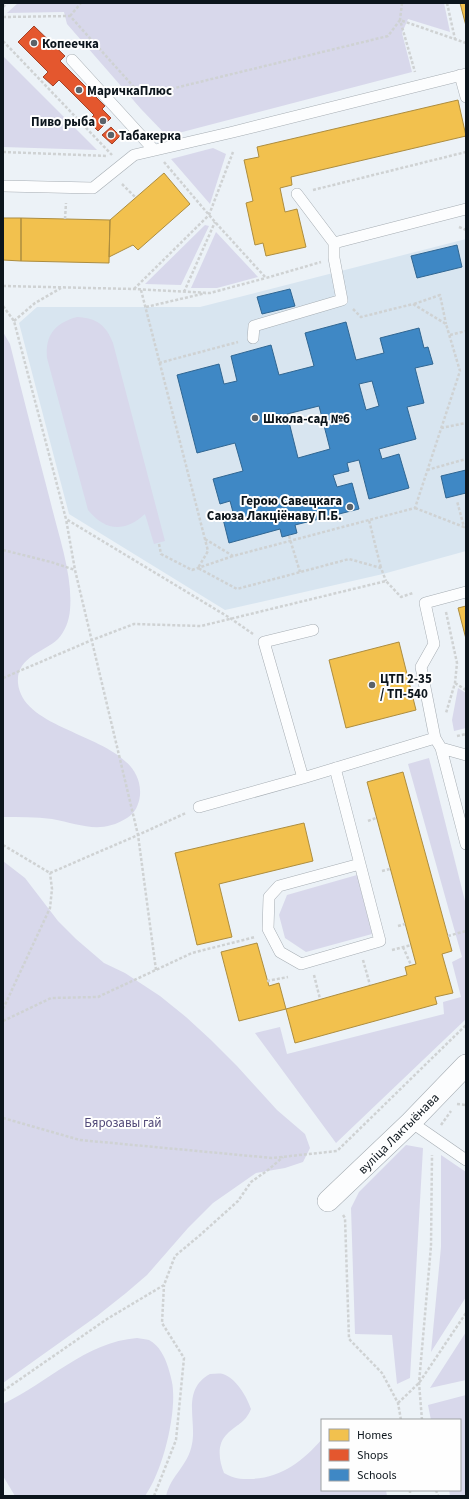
<svg xmlns="http://www.w3.org/2000/svg" width="469" height="1499" viewBox="0 0 469 1499" font-family="'Source Sans 3',sans-serif">
<style>
.built{fill:#d8e5f0}
.green{fill:#d8d8eb}
.homes{fill:#f2c14e;stroke:#ad8d3f}
.shops{fill:#e4572e;stroke:#a34329}
.schools{fill:#3f88c5;stroke:#306692;fill-rule:evenodd}
.lines{fill:none;stroke-linecap:round;stroke-linejoin:round}
.lane-casing{stroke:#a6adb3;stroke-width:12}
.street-casing{stroke:#a6adb3;stroke-width:22}
.path{stroke:#cfd2d3;stroke-width:2.5;stroke-dasharray:3 2;stroke-linecap:butt}
.lane{stroke:#fcfdfe;stroke-width:11}
.street{stroke:#fcfdfe;stroke-width:21}
.poi-dot{fill:#5a6269;stroke:#fefefe;stroke-width:1.5}
.labels{text-anchor:middle;stroke-width:4;stroke-linejoin:round;paint-order:stroke}
.poi-label{font-size:13px;font-weight:bold;fill:#0c151c;stroke:#fefefe;text-anchor:start}
.park-label{font-size:13px;fill:#524a79;stroke:#fefefe}
.street-label{font-size:13px;fill:#0c151c;stroke:#fefefe}
</style>
<rect width="100%" height="100%" fill="#ecf2f7"/>
<!-- built -->
<path class="built" d="M466 239V551L383 574 225 610 69 514 19 323 37 307H200Z"/>
<!-- green -->
<path class="green" d="M18 3H444L450 32 408 19 402 33 412 72 167 136 141 109 67 24 64 12 7 13Z
M3 56 97 150 3 147Z
M213 148 226 154 210 204 171 159Z
M205 225 209 226 181 285 145 284Z
M216 232 258 277 217 288H191Z
M77 317C97 318 106 325 113 343L165 541 154 544 145 514C125 532 106 532 88 510L47 358C45 335 55 323 77 317Z
M3 332 10 344C23 397 37 450 51 504 59 537 73 576 70 610 69 621 65 631 58 639 43 653 16 657 18 683 23 737 144 734 140 795 139 805 135 813 127 818 100 835 80 824 52 819 36 817 19 817 3 817Z
M458 688 466 693V728L454 731 452 720Z
M429 758 466 905V1019L336 1143 255 1033 280 1027 287 1054 444 1014 443 1002 461 997 452 962 462 957 408 764Z
M3 861 25 878 58 921 76 939 104 963 125 973 160 996 186 1017 211 1040 237 1066 277 1110 305 1134 310 1148 303 1162 285 1168 256 1173 213 1203 188 1228 147 1275 126 1293 97 1316 3 1383Z
M357 875 372 934 306 952 285 938 279 915 287 895Z
M406 1145 423 1148 410 1378 397 1384 392 1335 355 1334 351 1208 359 1192Z
M441 1155 466 1172V1297L431 1352 441 1247Z
M466 1332V1380L430 1388Z
M137 1338C141 1339 146 1339 149 1340 159 1345 165 1357 168 1367 170 1374 173 1383 173 1391 175 1420 162 1472 145 1496H15L3 1476V1404C47 1383 86 1342 137 1338Z
M210 1374C214 1374 219 1373 223 1374 236 1378 247 1397 251 1409 245 1423 239 1423 228 1433 216 1444 219 1460 224 1473 235 1479 239 1479 251 1479 281 1478 303 1461 322 1439V1490H386L387 1496H166C171 1475 188 1466 192 1444 197 1420 181 1390 210 1374Z
M466 1395V1496H450L449 1490H460V1420H431L428 1405Z"/>
<!-- homes -->
<path class="homes" d="M460 3H466V26Z
M458 100 466 136 291 177 292 185 280 188 285 212 297 209 306 247 266 256 263 243 255 245 246 203 253 201 244 160 259 157 257 147Z
M164 173 190 204 138 250 133 245 109 257 110 220Z
M3 218H21V261L3 260Z
M21 218 110 220 109 263 21 261Z
M466 606V639L458 608Z
M399 642 416 710 346 728 329 660Z
M403 772 452 951 442 954 453 993 435 997 437 1004 295 1043 286 1009 407 975 405 967 416 964 367 782Z
M304 823 313 861 219 884 232 937 197 945 175 853Z
M257 943 269 986 279 983 286 1009 239 1021 221 952Z"/>
<!-- shops -->
<path class="shops" d="M34 26 65 56 60 61 105 106 102 109 111 118 98 131 88 121 94 115 59 80 53 86 43 77 48 72 18 42Z
M111 127 120 136 112 144 102 135Z"/>
<!-- schools -->
<path class="schools" d="M457 245 462 267 417 278 411 256Z
M290 289 295 306 262 314 257 297Z
M346 322 356 360 384 353 380 338 419 328 424 348 428 347 433 364 415 368 424 403 407 407 416 439 379 449 382 459 399 454 409 488 369 499 359 460 347 463 349 471 333 475 337 487 352 483 359 509 295 525 297 533 282 537 280 529 229 543 222 515 233 512 230 501 220 504 213 479 243 471 235 443 197 453 177 375 219 364 224 384 237 381 231 356 271 345 279 375 314 366 305 333ZM372 381 379 406 366 410 359 384ZM319 406 330 449 298 458 287 414Z
M466 470V493L446 498 441 476Z"/>
<g class="lines">
<!-- lane casing -->
<g class="lane-casing">
<path id="lane" d="M72 60 154 150
M460 75 466 97
M3 186 93 188 134 155 233 132 466 74
M297 194 334 243 466 209
M253 338 254 326 342 300 334 258V243
M466 592 425 603 434 644 421 667 435 738 441 748 466 844
M441 748 466 755
M335 768 380 941 301 964 280 952 268 929 269 897 279 886 360 864
M303 778 264 642 313 630
M199 807 303 778 435 738
M411 1122 466 1160"/>
</g>
<!-- street casing -->
<g class="street-casing">
<path id="street" d="M328 1201 411 1122 466 1065"/>
</g>
<!-- path -->
<path class="path" d="M402 3 400 20 415 72
M447 3 455 39
M3 7 7 3
M70 16 81 3
M3 17 70 16 142 96 388 36 400 20 466 43
M3 41 112 155
M3 152 108 156
M164 162 215 222 266 278 321 262
M122 184 136 198
M313 190 466 152
M65 219 66 203
M459 227 466 230
M3 286 134 289 210 293 266 278
M134 289 209 215 233 152
M141 290 208 551 198 568 237 589 349 559 381 568 386 581
M184 292 215 222
M414 304 440 295 446 324
M3 306 14 321 66 519 230 618 253 634
M146 307 206 293
M353 309 361 317 413 304 446 324 460 371 415 508 369 520 381 568
M14 321 35 303 61 288
M450 335 466 331
M159 363 238 342
M441 428 466 423
M427 470 466 459
M415 508 464 527 457 501
M289 536 300 572
M205 539 233 556 369 520
M159 544 161 554 192 570 233 556
M3 550 51 562 75 570
M446 612 457 663 455 683 446 713
M3 678 92 640 134 624 201 626 386 581 401 597 413 593
M455 683 466 690
M457 736 466 734
M368 821 376 818
M3 845 50 873
M382 871 390 869
M50 873 138 835 75 570 66 519
M398 926 405 924
M448 936 466 931
M403 947 411 965
M392 950 411 945
M363 960 370 985
M156 970 138 835 186 813
M314 975 320 999
M267 981 288 977
M3 1009 50 908 52 889 50 873
M3 1021 51 998 98 997 192 953 255 937
M457 1104 466 1105
M3 1118 80 1140 272 1158 337 1151 466 1025
M441 1125 451 1111
M343 1215 345 1218 349 1339 382 1373 398 1403 401 1420
M3 1391 107 1319 164 1285 175 1256 199 1236 238 1201 251 1182 268 1170 283 1157
M398 1403 419 1383 466 1313
M422 1420 419 1383 431 1246 432 1155
M410 1490V1496
M436 1490 438 1496
M154 1496 176 1440 184 1358 162 1323 164 1285"/>
<!-- lane -->
<use href="#lane" class="lane"/>
<!-- street -->
<use href="#street" class="street"/>
</g>
<!-- markers -->
<g class="poi-dot">
<circle cx="34" cy="43" r="4"/>
<circle cx="79" cy="90" r="4"/>
<circle cx="103" cy="121" r="4"/>
<circle cx="111" cy="135" r="4"/>
<circle cx="255" cy="418" r="4"/>
<circle cx="350" cy="507" r="4"/>
<circle cx="372" cy="685" r="4"/>
</g>
<g class="labels">
<!-- poi labels -->
<g class="poi-label">
<text x="42" y="48">Копеечка</text>
<text x="87" y="95">МаричкаПлюс</text>
<text x="95" y="126" text-anchor="end">Пиво рыба</text>
<text x="119" y="140">Табакерка</text>
<text x="263" y="423">Школа-сад №6</text>
<text x="342" y="505" text-anchor="end">Герою Савецкага<tspan x="342" dy="15">Саюза Лакціёнаву П.Б.</tspan></text>
<text x="380" y="683">ЦТП 2-35<tspan x="380" dy="15">/ ТП-540</tspan></text>
</g>
<!-- park labels -->
<g class="park-label">
<text x="123" y="1127">Бярозавы гай</text>
</g>
<!-- street labels -->
<g class="street-label">
<text transform="translate(398 1133) rotate(-45)" y="5">вуліца Лактыёнава</text>
</g>
</g>
<!-- border -->
<rect width="469" height="1499" fill="none" stroke="#0c151c" stroke-width="8"/>
<!-- legend -->
<rect x="321" y="1419" width="140" height="72" fill="#fefefe" stroke="#9da1a4"/>
<rect x="329" y="1429" width="20" height="12" fill="#f2c14e" stroke="#9da1a4"/>
<text x="357" y="1439" font-size="12" fill="#0c151c">Homes</text>
<rect x="329" y="1449" width="20" height="12" fill="#e4572e" stroke="#9da1a4"/>
<text x="357" y="1459" font-size="12" fill="#0c151c">Shops</text>
<rect x="329" y="1469" width="20" height="12" fill="#3f88c5" stroke="#9da1a4"/>
<text x="357" y="1479" font-size="12" fill="#0c151c">Schools</text>
</svg>
